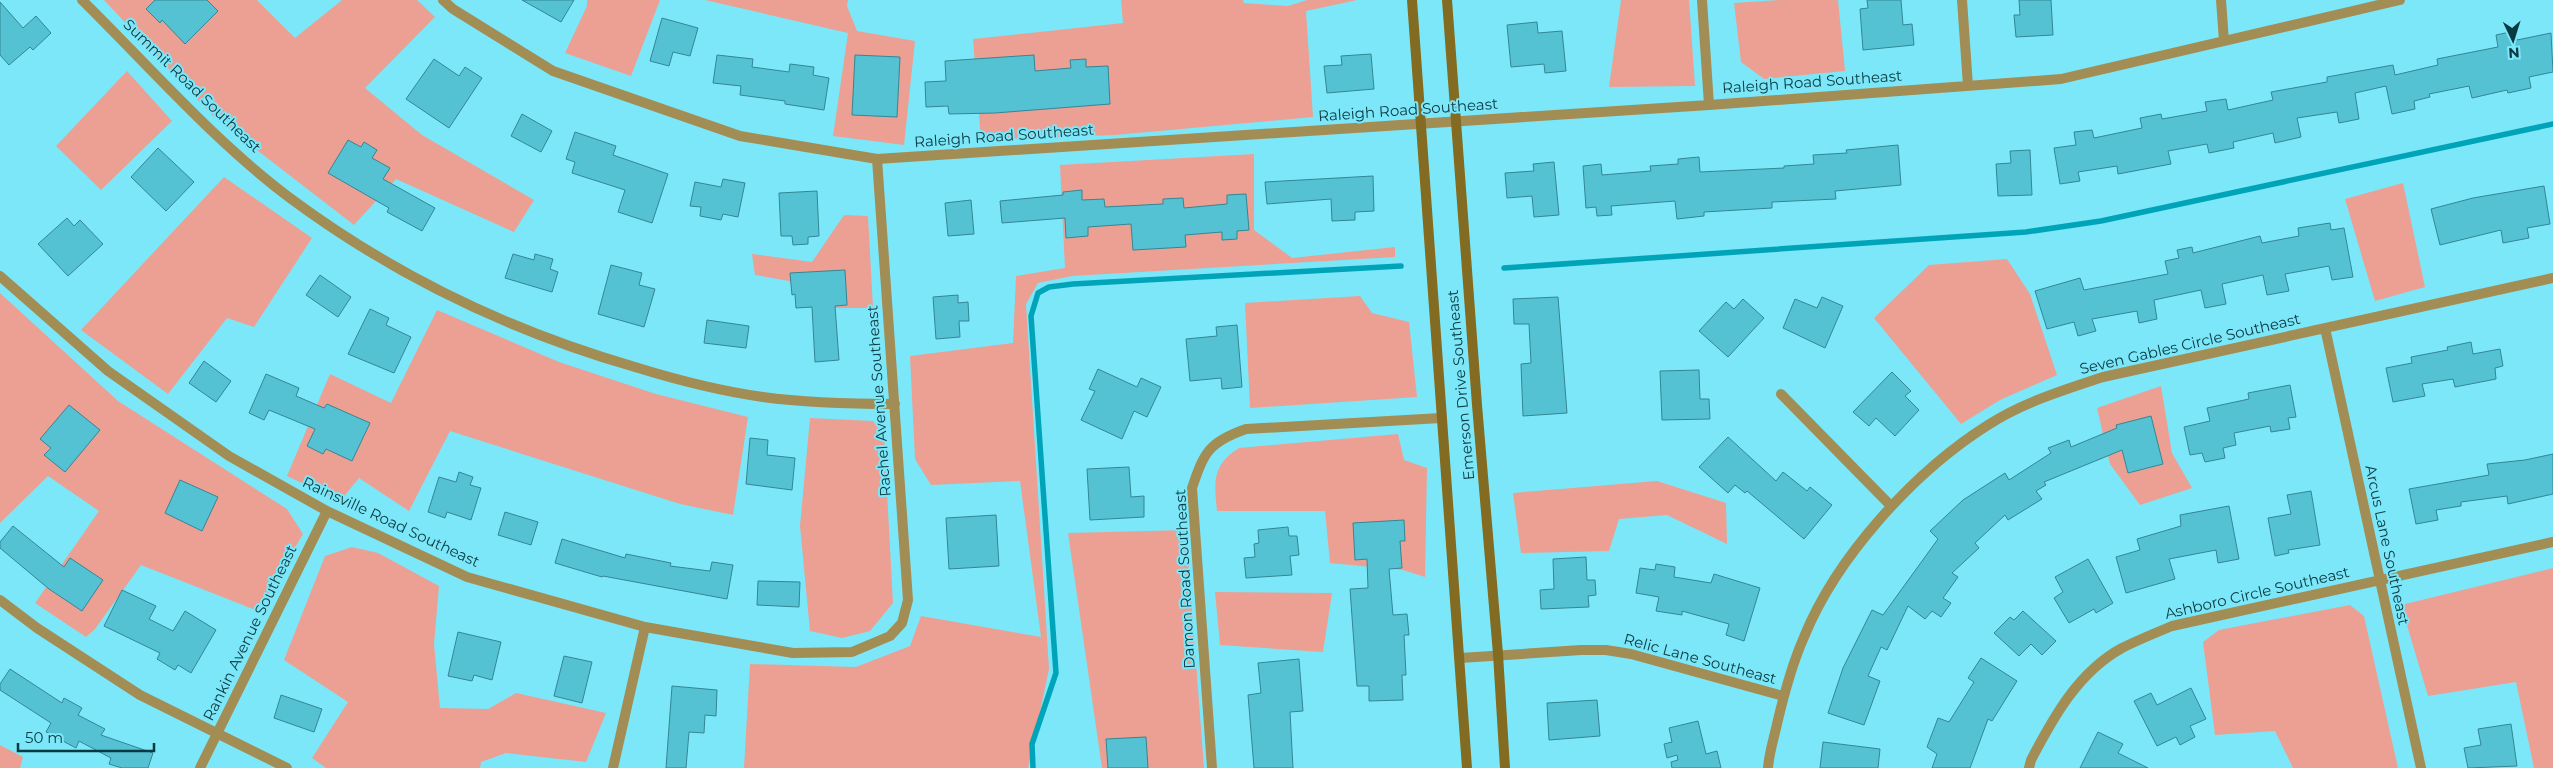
<svg xmlns="http://www.w3.org/2000/svg" width="2553" height="768" viewBox="0 0 2553 768" font-family="Montserrat,sans-serif">
<style>
.green{fill:#eba093}
.lines{fill:none;stroke-linecap:round;stroke-linejoin:round}
.stream{stroke:#00a4b8;stroke-width:5.5}
.building{fill:#55c2d4;stroke:#338694}
.street{stroke:#a28d55;stroke-width:10}
.secondary{stroke:#836b21;stroke-width:10}
.labels{text-anchor:middle;stroke-width:4;stroke-linejoin:round;paint-order:stroke}
.street-label{font-size:15px;fill:#093a41;stroke:#7ce7f9}
</style>
<rect width="100%" height="100%" fill="#7ce7f9"/>
<!-- green -->
<path class="green" d="M104 0H257L295 38 342 0H417L435 17 365 88 422 135 534 200 514 232 396 179 354 225 213 116Z
M587 0H660L631 76 565 53 587 6Z
M705 0H848L847 6 857 31 915 41 904 145 833 136 848 33Z
M1121 0H1243L1244 3 1288 6 1307 0H1357L1306 11 1313 117 1115 135 981 140 973 39 1123 23Z
M1621 0H1689L1695 86 1609 87Z
M1779 0H1838L1845 71 1764 79 1741 62 1734 3Z
M127 71 172 121 101 190 56 146Z
M1254 154V230L1292 258 1395 247V257L1072 276 1038 283 1026 304 1049 669 1028 768H744L750 664 856 667 910 646 921 616 1041 637 1020 481 931 485 915 459 910 356 1013 343 1016 276 1065 268 1060 165Z
M224 177 312 238 254 327 227 318 168 394 81 330Z
M2403 183 2425 287 2375 301 2345 199Z
M844 215 868 216 873 308H808L789 281 755 275 752 254 812 262Z
M2007 259 2030 294 2057 375 2000 400 1961 424 1874 318 1929 265Z
M0 293 118 401 287 509 303 534 258 611 141 565 95 629 86 637 35 603 99 511 48 476 0 523Z
M1360 296 1372 313 1409 322 1417 397 1250 408 1245 303Z
M437 310 559 362 656 394 748 417 733 515 680 504 450 431 409 511 359 478 340 501 287 476 330 374 391 403Z
M2161 386 2172 453 2192 488 2140 505 2110 464 2097 408Z
M810 418 873 421 884 436 893 603 870 631 842 638 810 631 800 526Z
M1398 434 1404 460 1427 468 1425 577 1403 570 1330 563 1325 511H1217C1214 482 1212 465 1239 448Z
M1657 481 1726 503 1727 544 1667 515 1619 519 1609 551 1521 553 1513 493Z
M1186 530 1204 768H1102L1068 533Z
M352 547 378 553 439 586 434 644 440 708 488 709 516 693 606 713 586 762 506 753 481 762 480 768H326L312 758 348 702 284 660 325 556Z
M2553 568V768H2534L2516 682 2428 696 2401 605Z
M1215 592 1332 593 1323 652 1220 645Z
M2350 605 2364 616 2398 768H2293L2275 731 2215 735 2203 642 2219 630Z
M0 745 23 757 20 768H0Z"/>
<g class="lines">
<!-- stream -->
<path class="stream" d="M1504 268 2026 232 2101 221 2553 124
M1033 768 1032 744 1056 673 1031 316 1038 293 1049 287 1073 284 1401 266"/>
</g>
<!-- building -->
<path class="building" d="M155 0H207L218 11 185 44 162 20 160 23 146 9Z
M522 0H574L561 22Z
M1867 0H1901L1903 25 1912 24 1914 45 1863 50 1860 9 1868 8Z
M2019 0H2051L2053 35 2016 37 2014 15H2020Z
M0 2 23 28 36 16 51 33 33 50 30 47 9 65 0 55Z
M662 18 698 28 690 56 673 52 669 66 650 61Z
M1537 22 1538 33 1562 31 1566 71 1545 73 1544 64 1511 67 1507 25Z
M2515 31 2517 40 2551 33 2553 72 2529 77 2531 88 2508 93 2507 90 2472 98 2469 86 2429 94 2430 97 2414 101 2415 109 2392 114 2386 86 2355 93 2359 119 2339 123 2337 112 2297 118 2301 137 2275 143 2273 133 2233 142 2234 148 2209 153 2207 144 2168 151 2171 164 2118 174 2117 166 2078 172 2080 181 2060 184 2054 148 2076 145 2074 132 2092 130 2094 138 2142 128 2140 118 2161 114 2162 119 2207 111 2205 102 2226 99 2228 110 2273 100 2271 92 2327 82V77L2393 65 2395 75 2438 65 2437 59 2498 47 2496 35Z
M1371 54 1374 89 1327 93 1324 66 1342 65 1341 56Z
M717 55 753 59 752 67 789 72 790 64 814 67 813 75 829 78 824 110 785 104V101L740 95 741 86 713 83Z
M855 55 900 57 897 117 852 115Z
M1034 55 1035 71 1071 68 1070 60 1086 59V67L1108 66 1110 104 995 113 949 114 948 106 926 107 925 82 946 81 945 61Z
M434 59 459 76 465 67 482 78 449 128 406 99Z
M522 114 552 131 541 152 511 136Z
M575 132 616 146 613 155 668 174 652 223 618 212 625 190 572 173 575 162 566 159Z
M348 140 361 147 364 142 377 150 372 158 390 168 383 179 435 208 422 231 387 212 389 208 328 173Z
M1898 145 1901 185 1835 191 1836 199 1772 202V208L1704 212V216L1677 219 1675 201 1611 206 1612 215 1597 216 1596 207 1586 208 1583 166 1601 164 1602 175 1651 171 1650 166 1678 164V159L1699 157 1700 172 1784 168V166L1814 164 1813 155 1847 153 1846 150Z
M158 148 194 182 166 211 131 177Z
M2030 150 2032 195 1998 196 1996 164 2011 163 2010 151Z
M1554 162 1559 215 1534 217 1532 196 1507 198 1505 173 1534 171 1533 164Z
M1373 176 1374 211 1355 212V220L1332 221 1331 199 1267 204 1265 182Z
M723 179 745 183 738 217 723 214 721 220 700 216 701 207 690 206 695 182 721 187Z
M2544 186 2550 224 2527 228 2529 238 2503 243 2501 230 2440 245 2431 209 2473 198Z
M1082 190V200L1104 199 1105 207 1163 204V199L1183 198 1184 208 1227 204V195L1246 194 1249 230 1237 231V239L1222 240V232L1185 235 1186 247 1133 250 1131 224 1088 227V236L1066 238 1065 218 1002 223 1000 201 1063 195V192Z
M817 191 819 236 808 237V244L793 245 792 236H781L779 193Z
M971 200 974 234 948 236 945 203Z
M67 218 74 226 80 220 103 244 68 276 38 244Z
M2330 223 2331 230 2344 228 2353 277 2332 280 2329 266 2285 274 2289 291 2267 295 2263 275 2222 284 2226 304 2205 308 2201 290 2154 300 2157 319 2139 323 2137 311 2092 319 2096 331 2078 336 2074 322 2047 329 2035 291 2080 278 2084 290 2168 274 2165 261 2179 258 2177 250 2192 247 2193 253 2260 236 2262 243 2299 236 2298 228Z
M513 254 534 260 535 254 553 259 550 269 558 272 552 292 505 278Z
M611 265 642 273 639 285 655 289 644 327 598 314Z
M845 270 847 305 835 306 839 360 815 362 812 307 796 308 795 294 792 295 790 273Z
M320 275 351 297 338 317 306 295Z
M958 295V303L968 302 969 321H959L960 337 936 339 933 297Z
M1558 297 1567 413 1523 416 1521 364 1531 363 1529 324H1514L1513 299Z
M1822 297 1843 306 1825 348 1783 328 1795 299 1817 308Z
M1743 299 1764 318 1728 357 1699 331 1726 302 1734 309Z
M370 309 389 318 386 325 411 337 394 373 348 354Z
M707 320 749 326 746 348 704 343Z
M1237 325 1242 387 1222 389 1221 378 1190 381 1186 339 1217 336 1216 327Z
M2471 342 2473 354 2500 349 2503 366 2495 368 2496 379 2455 387 2453 379 2422 384 2425 396 2393 402 2386 368 2412 363 2411 357 2448 350 2447 347Z
M204 361 231 381 216 402 189 383Z
M1098 369 1137 387 1141 378 1161 387 1147 417 1134 411 1122 439 1081 420 1095 391 1089 389Z
M1699 370 1700 399H1709L1710 419 1662 420 1660 371Z
M1892 372 1911 391 1905 396 1919 410 1895 436 1876 418 1869 426 1853 412Z
M266 374 299 388 296 396 324 408 327 404 370 423 352 461 326 449 323 454 307 446 315 429 269 410 264 420 249 413Z
M2290 385 2296 417 2288 418 2290 429 2271 432 2270 426 2234 433 2236 445 2223 448 2225 458 2205 462 2202 453 2190 455 2184 427 2210 421 2207 408 2249 399 2248 393Z
M69 405 100 430 65 472 44 455 51 448 40 439Z
M2151 416 2163 464 2128 473 2122 450 2044 482 2046 485 2036 491 2042 499 2008 520 2005 515 1975 543 1979 548 1952 573 1958 577 1943 598 1951 603 1941 617 1932 611 1925 619 1908 606 1887 650 1881 647 1868 676 1880 681 1864 725 1828 713 1843 668 1872 610 1883 615 1938 539 1930 531 1963 500 2005 473 2009 480 2051 453 2048 448 2069 440 2071 447 2117 428 2116 425Z
M1728 437 1776 481 1783 472 1807 491 1810 487 1832 505 1804 539 1747 491 1745 493 1735 485 1728 493 1699 467Z
M750 438 768 440 767 455 795 458 792 490 746 484Z
M2553 454V494L2508 504 2507 496 2461 502V506L2436 510 2438 520 2416 524 2409 489 2489 475 2487 464 2525 460Z
M1129 467 1131 497 1144 496V517L1090 520 1087 469Z
M459 472 473 477 470 485 481 488 471 520 447 512 445 518 428 512 439 477 456 482Z
M180 480 218 497 202 531 165 513Z
M2311 491 2320 545 2288 550 2289 553 2275 556 2268 518 2291 514 2287 495Z
M2229 506 2239 559 2218 563 2216 550 2169 559 2175 579 2126 593 2116 557 2140 550 2137 539 2181 526 2180 515Z
M505 512 538 522 531 545 498 535Z
M996 515 999 566 949 569 946 518Z
M1404 520 1405 541H1400L1402 568 1389 569 1393 615 1407 614 1409 635H1404L1406 675H1402L1403 700 1369 701V686H1357L1350 589 1368 588 1367 559 1355 560 1353 523Z
M13 526 64 567 70 558 103 580 82 611 49 589 0 548V542Z
M1288 527 1289 536H1297L1299 555 1290 556 1292 575 1246 578 1244 558 1255 557 1254 544 1259 543 1258 530Z
M562 539 625 558 626 554 671 563 670 566 710 571 712 562 733 565 727 599 603 576 602 577 555 563Z
M1586 557 1587 580H1595L1596 595 1588 596 1589 607 1541 609 1540 590 1554 589 1553 559Z
M2088 559 2113 603 2096 613 2094 609 2069 623 2054 598 2063 592 2055 577Z
M1656 564 1675 567 1674 577 1711 583 1714 574 1760 588 1744 641 1726 635 1729 624 1682 611V615L1656 611 1659 597 1636 593 1640 568 1655 570Z
M758 581 800 582 799 607 757 605Z
M122 590 156 606 149 619 173 631 185 611 216 630 191 673 178 665 175 670 157 659 160 653 104 626Z
M2023 611 2056 641 2042 655 2031 644 2019 656 1994 633 2010 617 2014 620Z
M458 632 501 642 492 680 474 675 472 681 448 676Z
M564 656 592 662 582 703 554 696Z
M1981 658 2017 681 1992 721 1988 719 1970 768H1932L1937 754 1927 747 1938 718 1949 722 1974 682 1968 678Z
M1299 659 1303 711 1290 712 1293 768H1254L1248 695 1261 693 1258 663Z
M10 669 62 703 64 698 82 708 78 715 105 729 101 735 153 753 148 768H122L109 764 111 758 79 741 76 748 46 732 51 723 0 690V684Z
M672 686 717 690 716 716 705 715 704 733 689 732 686 768H666Z
M2191 688 2206 719 2190 726 2195 737 2180 745 2176 737 2157 746 2134 701 2151 693 2157 705Z
M281 695 322 709 314 732 274 718Z
M1597 700 1600 736 1549 740 1547 703Z
M1698 721 1706 754 1717 751 1721 768H1672L1671 762 1678 760 1677 755 1667 758 1664 744 1672 742 1669 728Z
M2511 724 2517 766 2468 768 2464 748 2481 745 2478 729Z
M2098 732 2123 744 2118 753 2148 768H2080Z
M1146 737 1148 768H1108L1106 739Z
M1823 742 1880 749 1878 768H1820Z"/>
<g class="lines">
<!-- street -->
<path class="street" d="M82 0C150 67 214 141 290 198 395 276 510 331 635 367 677 380 720 391 763 397 807 403 851 404 895 404
M443 0 453 9 553 71 740 136 877 159 1709 105 2061 79 2400 0
M1702 0 1709 105
M1962 0 1968 86
M2221 0 2224 41
M0 276 108 371 229 456 327 511 467 577 645 627 793 653 852 652 890 636 902 623 908 600 877 159
M2325 328 2421 768
M1781 394 1891 506
M0 600 37 628 140 695 287 768
M1460 658 1581 650H1606L1631 654 1783 696
M200 768 327 511
M613 768 645 627
M1212 768 1192 488C1204 452 1209 442 1246 429L1441 418
M1768 768C1769 753 1774 738 1777 724 1784 694 1792 664 1804 637 1837 556 1915 471 1988 425 2024 402 2064 390 2103 377L2553 278
M2029 768 2031 760C2053 718 2078 672 2122 648 2138 640 2155 633 2172 626L2553 542"/>
<!-- secondary -->
<path class="secondary" d="M1412 0 1467 768
M1447 0 1477 405 1498 654 1505 768"/>
</g>
<g class="labels">
<!-- street labels -->
<g class="street-label">
<text transform="translate(1812 82) rotate(-4)" y="5">Raleigh Road Southeast</text>
<text transform="translate(192 86) rotate(44)" y="5">Summit Road Southeast</text>
<text transform="translate(1408 110) rotate(-4)" y="5">Raleigh Road Southeast</text>
<text transform="translate(1004 136) rotate(-4)" y="5">Raleigh Road Southeast</text>
<text transform="translate(2190 344) rotate(-13)" y="5">Seven Gables Circle Southeast</text>
<text transform="translate(1461 385) rotate(-95)" y="5">Emerson Drive Southeast</text>
<text transform="translate(879 401) rotate(-94)" y="5">Rachel Avenue Southeast</text>
<text transform="translate(391 522) rotate(25)" y="5">Rainsville Road Southeast</text>
<text transform="translate(2387 545) rotate(78)" y="5">Arcus Lane Southeast</text>
<text transform="translate(1185 579) rotate(-93)" y="5">Damon Road Southeast</text>
<text transform="translate(2257 593) rotate(-13)" y="5">Ashboro Circle Southeast</text>
<text transform="translate(250 633) rotate(-64)" y="5">Rankin Avenue Southeast</text>
<text transform="translate(1700 659) rotate(15)" y="5">Relic Lane Southeast</text>
</g>
</g>
<!-- north arrow -->
<g transform="translate(2513 40) rotate(176)" stroke="#7ce7f9" stroke-width="4" paint-order="stroke">
<path d="M0-4L9 19L0 12L-9 19Z" fill="#093a41"/>
<text y="-8" font-size="14" font-weight="bold" text-anchor="middle" fill="#093a41">N</text>
</g>
<!-- scale -->
<path d="M18 743v8h136v-8" fill="none" stroke="#093a41" stroke-width="2.5"/>
<text x="25" y="743" font-size="15" fill="#093a41" stroke="#7ce7f9" stroke-width="4" paint-order="stroke">50 m</text>
</svg>
